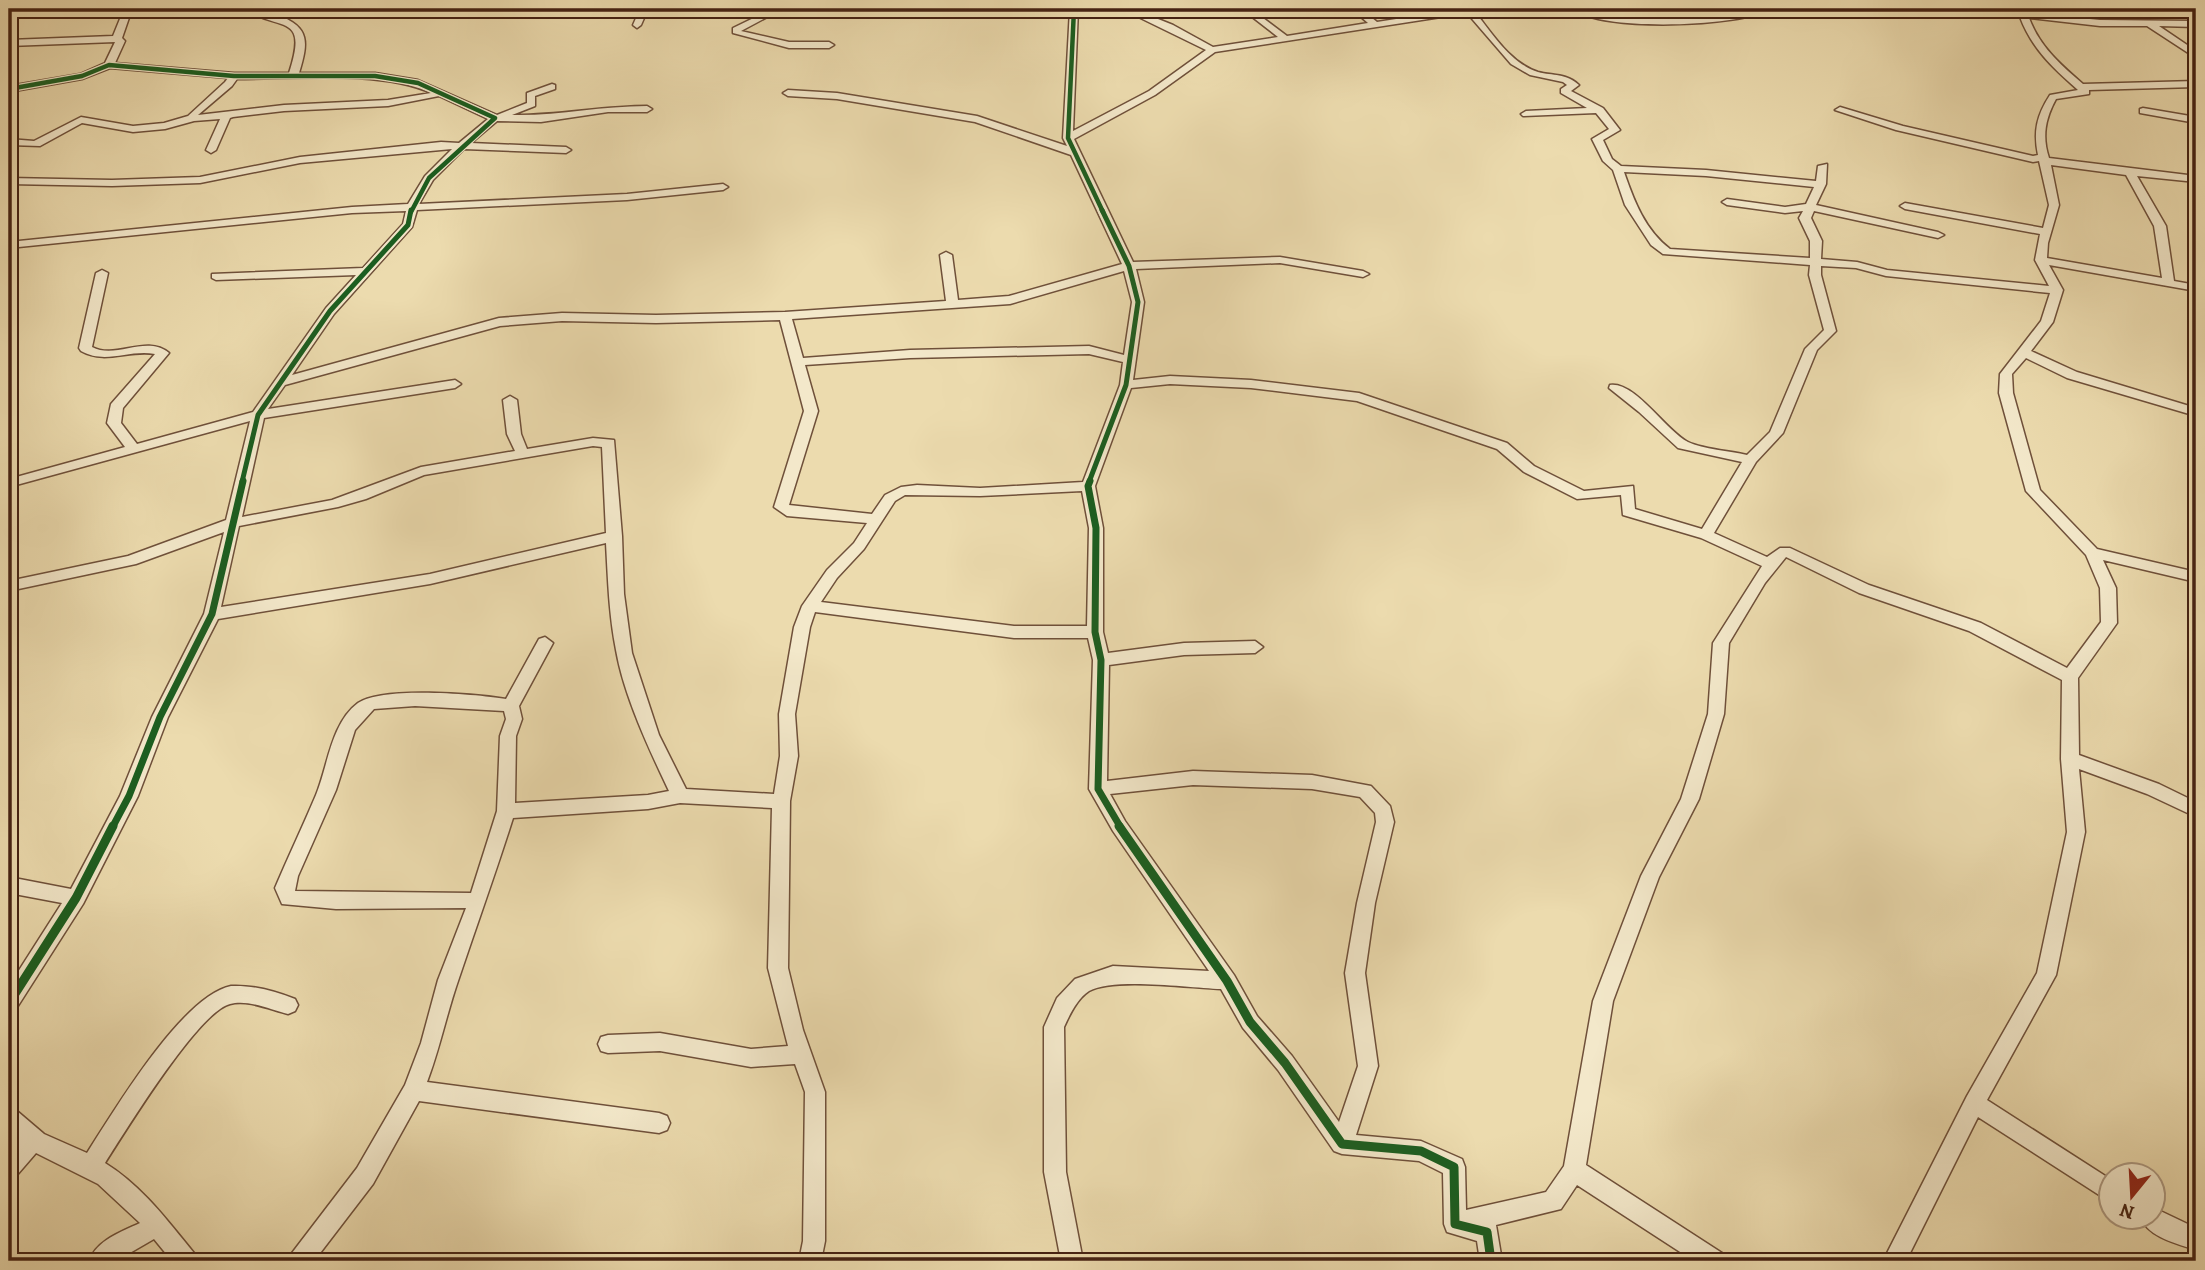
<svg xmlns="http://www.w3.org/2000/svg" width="2205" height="1270" viewBox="0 0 2205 1270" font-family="Alegreya,serif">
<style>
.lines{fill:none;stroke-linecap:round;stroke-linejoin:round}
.street-casing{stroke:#6f503a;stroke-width:3}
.street{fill:#f3e8ca;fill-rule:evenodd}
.cycleway-far3-casing{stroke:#f3e8ca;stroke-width:7}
.cycleway-far2-casing{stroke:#f3e8ca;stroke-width:9}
.cycleway-far1-casing{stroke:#f3e8ca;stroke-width:11}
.cycleway-casing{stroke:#f3e8ca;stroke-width:13}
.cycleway-far3{stroke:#1b5e20;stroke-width:4.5}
.cycleway-far2{stroke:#1b5e20;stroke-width:5}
.cycleway-far1{stroke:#1b5e20;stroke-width:7}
.cycleway{stroke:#1b5e20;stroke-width:9}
</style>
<rect width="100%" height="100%" fill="#ecdbae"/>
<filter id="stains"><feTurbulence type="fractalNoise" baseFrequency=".00286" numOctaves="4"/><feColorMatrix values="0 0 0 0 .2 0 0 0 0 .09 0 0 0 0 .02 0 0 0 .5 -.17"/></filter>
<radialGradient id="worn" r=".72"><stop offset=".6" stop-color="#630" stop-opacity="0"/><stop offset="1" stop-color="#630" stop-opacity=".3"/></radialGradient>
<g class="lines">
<!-- street casing -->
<g class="street-casing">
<path id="street" d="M124 9H132L122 38 125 41 115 63 234 73H289C309 12 280 32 244 9 256 8 265 12 277 15 311 27 308 43 299 73H375L418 80 497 115 527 103V93L552 84 555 85V89L535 96V106L512 115C558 116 600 106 647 106L652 109 647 112H608L541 122 497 121 471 143 566 147 571 150 566 153 464 149 433 180 419 204 627 194 723 184 728 187 723 190 627 200 417 210 412 227 334 314 292 375 499 318 562 313 656 315 785 312 946 301 940 255 946 252 952 255 958 300 1009 296 1122 264 1071 155 975 122 837 99 788 96 783 93 788 90 837 93 977 116 1067 146 1063 138 1070 9H1078L1073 131 1149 91 1206 50 1122 9H1133L1173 25 1213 47 1278 37 1242 9H1251L1287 36 1368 23 1352 9H1361L1377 22 1460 9H1479L1475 12C1492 33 1510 63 1538 72 1553 76 1566 73 1579 85L1571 91 1603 108 1620 130 1603 140 1612 159 1621 166 1706 170 1816 181 1818 166 1827 164 1826 184 1816 205 1938 232 1944 235 1938 238 1814 211 1811 218 1822 241 1821 259 1857 262 1887 270 2049 286 2035 260 2040 234 1905 209 1900 206 1905 203 2043 228 2049 205 2039 161 2033 162 1896 130 1835 110 1840 107 1903 126 2033 156 2038 155C2033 131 2037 115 2050 95L2078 90C2053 68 2032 49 2020 17L1964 12 1960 9H1987L2100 20 2196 21V27L2159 26 2196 51V58L2147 26H2100L2029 18C2040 47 2060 64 2083 84L2196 81V87L2089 90V94L2056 99C2045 119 2042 137 2049 158L2196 176V182L2137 176 2166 226 2174 281 2196 285V291L2049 265 2063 290 2053 322 2031 351 2077 372 2196 408V416L2067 378 2026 358 2012 374 2013 393 2040 490 2097 549 2196 572V582L2103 560 2116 588 2117 623 2078 678 2079 755 2159 784 2196 802V817L2147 794 2079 769 2085 832 2056 975 1987 1100 2110 1179V1202L1978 1117 1906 1261H1883L1967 1096 2037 973 2067 832 2061 759 2062 680 1969 631 1859 593 1786 557 1765 583 1729 643 1724 714 1699 799 1659 877 1613 1001 1586 1165 1722 1253 1725 1261H1694L1577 1185 1561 1209 1496 1225 1502 1261H1480L1477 1241 1447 1232 1444 1224 1443 1173 1419 1161 1342 1154 1334 1151 1278 1070 1243 1028 1221 989C1190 988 1114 977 1089 991 1077 999 1070 1014 1064 1027L1066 1172 1083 1261H1061L1044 1172V1027L1057 998 1075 979 1113 966 1209 971 1113 831 1089 789 1093 660 1088 638H1014L815 612 810 627 795 714 798 756 790 801 788 968 803 1030 825 1092V1241L821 1261H799L803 1241 805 1092 795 1064 751 1067 660 1051 608 1053 601 1051 598 1044 601 1037 608 1035 660 1033 751 1049 788 1046 768 968 772 808 680 803 648 809 513 818C496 872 477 924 459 978 447 1012 440 1048 427 1082L659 1113 667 1116 670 1123 667 1130 659 1133 419 1101 373 1184 314 1261H289L292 1253 357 1168 405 1085 421 1043 438 980 466 908 336 909 282 904 275 888C288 857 303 826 316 795 328 766 331 723 358 703 382 686 476 694 506 699L539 639 545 637 553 643 519 706 522 719 516 736 515 803 648 795 669 791C649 749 624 696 616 650 609 615 608 579 606 543L430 584 218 619 168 717 138 796 83 904 16 1009 9 1012V986L62 903 9 893V877L71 889 120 796 152 717 204 614 224 532 136 564 9 591V581L128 556 226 520 250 421 9 487V479L125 447 107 423 111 404 155 354C129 349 106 365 81 351L79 348 96 273 102 270 108 273 92 347C116 360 146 334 169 353L123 408 121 423 137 444 253 412 326 308 356 275 216 280 212 278V274L363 268 403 224 406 211 352 213 9 248V242L352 207 408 204 425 176 452 149 300 163 200 183 112 186 9 184V178L112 180 200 177 300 157 441 142 459 143 488 119 439 96 388 106 284 111 233 117 230 118 216 150 211 153 206 150 220 119 194 121 165 129 133 132 82 123 40 146 9 145V139L34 141 81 117 133 126 164 123 188 116 225 82 228 78 110 68 82 79 9 92V86L80 74 105 63 115 42 9 46V40L113 36ZM1467 13 1511 64 1530 75 1563 82 1567 85 1561 89V93L1587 108 1526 111 1521 114 1523 116 1596 113 1609 129 1592 139 1603 161 1613 170 1625 205 1651 245 1663 254 1810 265 1809 275 1824 330 1805 349 1770 432 1747 455C1730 451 1703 449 1688 442 1667 432 1635 381 1610 385L1609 388 1639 412 1678 448 1742 462 1702 529 1635 509 1633 486 1584 491 1534 466 1507 443 1359 393 1251 380 1170 376 1133 380 1144 302 1136 269 1280 263 1363 277 1369 274 1363 271 1280 257 1133 262 1074 139 1155 95 1215 52ZM237 79C293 79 382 70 431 93L388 100 284 105 198 115 232 86ZM2051 165 2126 175 2154 226 2162 278 2047 258 2048 243 2059 205ZM1624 172 1706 176 1814 187 1806 204 1785 207 1727 199 1722 202 1727 205 1785 213 1803 211 1799 218 1810 241V258L1670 249C1645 230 1634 201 1624 172ZM1821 266 1856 268 1886 276 2050 293 2041 321 2000 374 1999 393 2026 491 2086 555 2100 588 2101 622 2067 668 1981 623 1869 585 1790 548H1780L1767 557 1714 533 1756 462 1783 433 1817 350 1836 331 1821 275ZM1124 271 1132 302 1124 355 1089 346 910 350 803 358 792 319 1010 304ZM780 320 804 411 774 507 787 516 867 523 854 543 827 570 802 606 794 627 779 714 780 756 774 794 686 789 659 735 632 653 624 594 622 536 614 440 593 438 527 449 521 434 517 400 510 396 503 400 507 434 515 451 421 467 332 500 242 517 264 418 455 388 461 384 455 380 268 409 285 385 500 326 562 321 656 323ZM1089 354 1123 362 1120 385 1083 482 980 488 917 485 901 487 885 495 872 514 789 505 818 411 805 365 910 358ZM1170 384 1251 388 1357 401 1497 449 1524 472 1577 499 1621 495 1623 515 1701 538 1762 566 1713 643 1708 714 1681 799 1641 876 1593 1001 1564 1166 1546 1192 1466 1210 1465 1167 1462 1159 1421 1141 1356 1135 1378 1066 1365 973 1375 903 1394 822 1390 806 1371 786 1312 775 1193 771 1107 781 1109 665 1184 655 1255 653 1263 647 1255 641 1184 643 1108 653 1103 632V528L1095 486 1131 388ZM593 446 602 447 606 533 430 574 221 607 239 526 338 507 366 499 424 475ZM1082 491 1089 528 1087 626H1014L821 602 837 578 864 549 895 501 905 495 980 496ZM415 706 504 711 506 719 500 736 497 811 471 893 295 891 298 876 336 790 355 730 374 709ZM1193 785 1312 789 1360 797 1375 813 1376 822 1357 903 1345 973 1358 1066 1339 1122 1292 1056 1257 1016 1234 975 1125 821 1110 794Z
M363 9H374L362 16H356V12Z
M640 9H648L641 25 637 28 633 25Z
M772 9H782L741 31 789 42H829L834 45 829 48H789L733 33V28Z
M1573 9H1584L1608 16 1667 19 1771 9C1740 27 1601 32 1573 9Z
M2143 108 2196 117V123L2140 113V109Z
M231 986C252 985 275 991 295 999L298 1005 295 1011 288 1014C271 1010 248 999 230 1004 198 1012 125 1132 105 1163 142 1186 167 1220 194 1253L197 1261H172L154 1239 116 1261H89C97 1240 121 1232 140 1223L98 1184 36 1153 17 1175 9 1178V1152L18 1142 9 1134V1108L17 1111 44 1134 87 1153C114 1111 182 996 231 986Z
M2152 1207 2196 1228V1250C2178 1244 2148 1237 2141 1218H2152Z"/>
</g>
<!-- street -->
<use href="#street" class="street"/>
<!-- cycleway-far3 casing -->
<g class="cycleway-far3-casing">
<path id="cycleway-far3" d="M1074 9 1068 138 1103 212
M9 89 82 76 109 65 234 76H375L418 83 495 118 429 178 411 212"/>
</g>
<!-- cycleway-far2 casing -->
<g class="cycleway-far2-casing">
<path id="cycleway-far2" d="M242 482 258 415 330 311 408 225 411 210
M1089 482 1126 385 1138 302 1129 266 1102 210"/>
</g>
<!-- cycleway-far1 casing -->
<g class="cycleway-far1-casing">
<path id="cycleway-far1" d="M1090 481 1088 486 1096 528 1095 632 1101 660 1098 789 1121 828
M112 828 129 796 160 717 212 614 243 481"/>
</g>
<!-- cycleway casing -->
<g class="cycleway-casing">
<path id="cycleway" d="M1119 826 1227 981 1250 1022 1285 1063 1342 1144 1421 1151 1454 1167 1455 1224 1487 1232 1491 1261
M9 1003 76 898 113 826"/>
</g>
<!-- cycleway-far3 -->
<use href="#cycleway-far3" class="cycleway-far3"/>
<!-- cycleway-far2 -->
<use href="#cycleway-far2" class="cycleway-far2"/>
<!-- cycleway-far1 -->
<use href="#cycleway-far1" class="cycleway-far1"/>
<!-- cycleway -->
<use href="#cycleway" class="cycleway"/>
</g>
<!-- margin -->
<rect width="2205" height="1270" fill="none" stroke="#ecdbae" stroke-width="35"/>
<rect x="10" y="10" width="2184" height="1249" fill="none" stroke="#452213" stroke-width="3.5"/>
<rect x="18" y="18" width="2170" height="1235" fill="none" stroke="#452213" stroke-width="2"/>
<!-- north arrow -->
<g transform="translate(2132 1196) rotate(198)"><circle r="33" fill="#f3e8ca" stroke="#ad9981" stroke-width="2"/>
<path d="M0-5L12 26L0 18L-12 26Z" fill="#8f2418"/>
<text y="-10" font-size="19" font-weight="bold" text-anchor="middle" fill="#452213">N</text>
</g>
<rect width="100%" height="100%" filter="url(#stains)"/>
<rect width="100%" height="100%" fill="url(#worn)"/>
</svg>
